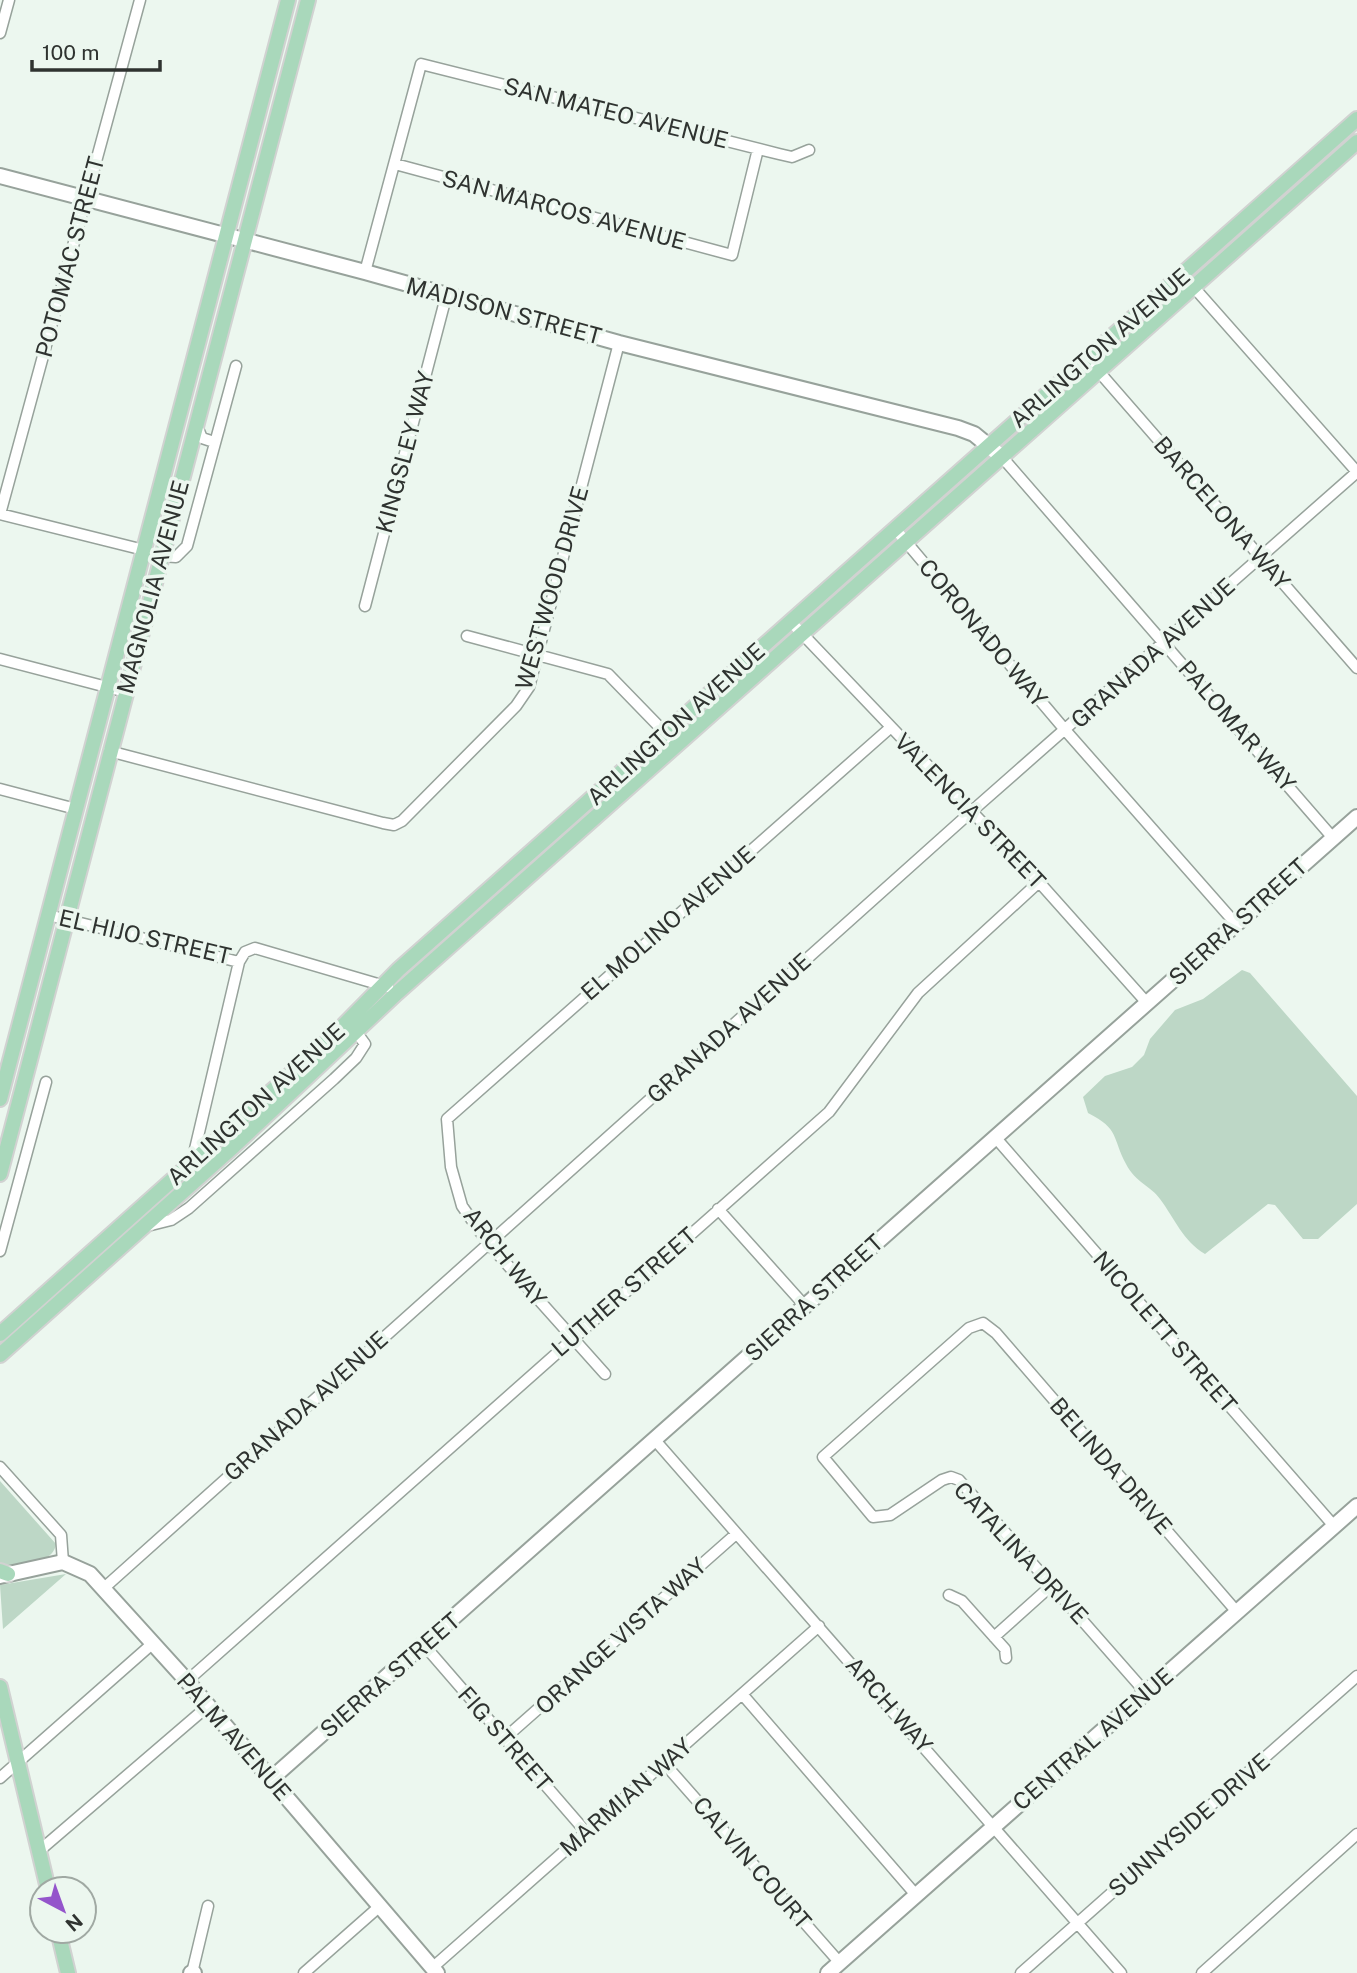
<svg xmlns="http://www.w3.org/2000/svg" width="1357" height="1973" viewBox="0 0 1357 1973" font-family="'Public Sans',sans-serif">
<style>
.green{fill:#bdd7c6}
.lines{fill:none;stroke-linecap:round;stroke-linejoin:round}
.street-casing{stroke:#97a29b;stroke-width:13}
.secondary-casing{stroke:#97a29b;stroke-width:18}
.primary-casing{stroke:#d1d2d1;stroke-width:18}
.street{stroke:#fff;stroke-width:10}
.secondary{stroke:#fff;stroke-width:14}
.primary{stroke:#a9d8bb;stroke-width:14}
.labels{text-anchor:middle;stroke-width:7;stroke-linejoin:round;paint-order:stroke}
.street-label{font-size:23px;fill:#2f3330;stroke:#ecf7ef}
</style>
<rect width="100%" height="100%" fill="#ecf7ef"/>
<!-- green -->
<path class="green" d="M1242 970 1250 973 1357 1096V1204L1318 1239H1303L1275 1205 1268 1204 1205 1254C1183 1241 1175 1219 1160 1199 1151 1186 1136 1183 1126 1164 1112 1138 1120 1129 1088 1113L1083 1097 1105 1076 1132 1067 1144 1055 1150 1039 1175 1010 1203 999Z
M0 1481 56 1544C54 1564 16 1568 0 1564Z
M66 1574 3 1629 0 1585Z"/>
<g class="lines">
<!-- street casing -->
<g class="street-casing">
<path id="street" d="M140 0 0 514 144 550
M0 33 9 0
M395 164 732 255 758 149
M365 272 421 64 779 154 792 157 809 150
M1183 275 1357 472
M1087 358 1357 668
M196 424 202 438 214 442
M1002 457 1333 838
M896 530 1066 731 1236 924
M161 556 176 557 187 546 236 366
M365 606 446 297
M791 622 1039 882 1147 1003
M467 636 608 674 676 744
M0 659 126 692
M109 751 383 823 394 825 402 821 516 706 529 687 619 343
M0 789 76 809
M48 915 239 962
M995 1137 1334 1526
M192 1162 239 962 245 952 255 948 388 987
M718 1209 805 1306
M147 1226 171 1220 189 1208 334 1079 356 1058 365 1044 357 1033
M0 1251 46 1082
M605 1374 488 1243 462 1206 451 1167 447 1119 890 728
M654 1439 1121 1973
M0 1467 61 1535 63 1562
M104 1588 972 811 1357 472
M949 1595 962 1601 1005 1649 1006 1658
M994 1637 1052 1585
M424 1645 586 1832
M187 1681 829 1112 918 993 1039 882
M1146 1693 959 1480 951 1477 942 1480 890 1515 873 1517 823 1457 969 1328 983 1323 996 1333 1237 1612
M742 1694 916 1895
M505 1738 736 1534
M664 1763 840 1963
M0 1778 152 1644
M39 1851 208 1706
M432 1968 819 1626
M192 1973 208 1906
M304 1973 380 1906
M1021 1973 1357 1676
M1202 1973 1357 1834"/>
</g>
<!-- secondary casing -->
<g class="secondary-casing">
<path id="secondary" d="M0 176 365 272 619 343 958 428 974 434 1002 457
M0 1576 63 1562 90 1574 187 1681 437 1973
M271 1779 1357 817
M191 1973H194
M828 1973 1357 1506"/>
</g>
<!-- primary casing -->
<g class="primary-casing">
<path id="primary" d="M0 1099 288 0
M0 1174 308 0
M0 1334 332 1037 398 970 1357 119
M0 1355 234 1146 397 993 1357 142
M0 1571 8 1574
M0 1687 48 1889
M58 1931 68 1973"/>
</g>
<!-- street -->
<use href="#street" class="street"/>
<!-- secondary -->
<use href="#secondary" class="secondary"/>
<!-- primary -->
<use href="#primary" class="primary"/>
</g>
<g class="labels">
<!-- street labels -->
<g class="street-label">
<text transform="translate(616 113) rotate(14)" y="8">SAN MATEO AVENUE</text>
<text transform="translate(564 210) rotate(15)" y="8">SAN MARCOS AVENUE</text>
<text transform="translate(70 257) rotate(-75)" y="8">POTOMAC STREET</text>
<text transform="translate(504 311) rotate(15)" y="8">MADISON STREET</text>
<text transform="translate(1100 348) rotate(-41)" y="8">ARLINGTON AVENUE</text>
<text transform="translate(405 452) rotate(-75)" y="8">KINGSLEY WAY</text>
<text transform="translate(1222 513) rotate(49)" y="8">BARCELONA WAY</text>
<text transform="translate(153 587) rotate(-75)" y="8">MAGNOLIA AVENUE</text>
<text transform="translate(552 588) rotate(-74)" y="8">WESTWOOD DRIVE</text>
<text transform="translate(983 633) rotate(50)" y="8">CORONADO WAY</text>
<text transform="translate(1153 653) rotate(-42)" y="8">GRANADA AVENUE</text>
<text transform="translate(676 724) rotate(-42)" y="8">ARLINGTON AVENUE</text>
<text transform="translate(1237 726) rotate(49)" y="8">PALOMAR WAY</text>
<text transform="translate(970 811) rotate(46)" y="8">VALENCIA STREET</text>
<text transform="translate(1238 922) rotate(-42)" y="8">SIERRA STREET</text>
<text transform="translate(668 923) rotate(-41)" y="8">EL MOLINO AVENUE</text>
<text transform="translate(145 937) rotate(13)" y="8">EL HIJO STREET</text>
<text transform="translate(729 1028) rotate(-42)" y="8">GRANADA AVENUE</text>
<text transform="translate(256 1104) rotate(-42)" y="8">ARLINGTON AVENUE</text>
<text transform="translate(505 1257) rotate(52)" y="8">ARCH WAY</text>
<text transform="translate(624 1292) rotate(-41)" y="8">LUTHER STREET</text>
<text transform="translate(814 1298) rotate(-42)" y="8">SIERRA STREET</text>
<text transform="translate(1165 1332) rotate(49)" y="8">NICOLETT STREET</text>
<text transform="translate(306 1406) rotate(-42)" y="8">GRANADA AVENUE</text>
<text transform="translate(1111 1466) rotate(49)" y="8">BELINDA DRIVE</text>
<text transform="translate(1021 1553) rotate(47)" y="8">CATALINA DRIVE</text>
<text transform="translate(621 1636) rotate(-42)" y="8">ORANGE VISTA WAY</text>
<text transform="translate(390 1675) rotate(-41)" y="8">SIERRA STREET</text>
<text transform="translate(889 1705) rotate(49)" y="8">ARCH WAY</text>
<text transform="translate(234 1737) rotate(49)" y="8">PALM AVENUE</text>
<text transform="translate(505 1739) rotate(49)" y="8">FIG STREET</text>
<text transform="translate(1093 1739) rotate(-41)" y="8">CENTRAL AVENUE</text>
<text transform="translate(626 1797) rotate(-41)" y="8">MARMIAN WAY</text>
<text transform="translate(1189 1825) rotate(-41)" y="8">SUNNYSIDE DRIVE</text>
<text transform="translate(752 1863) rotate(49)" y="8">CALVIN COURT</text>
</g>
</g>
<!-- north arrow -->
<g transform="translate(63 1910) rotate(139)"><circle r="33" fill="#ecf7ef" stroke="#a0a9a3" stroke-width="2"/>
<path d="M0-5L12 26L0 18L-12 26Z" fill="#9455cb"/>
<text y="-10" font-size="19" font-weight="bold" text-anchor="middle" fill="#2f3330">N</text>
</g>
<!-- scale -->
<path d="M32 60v10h128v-10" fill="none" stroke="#2f3330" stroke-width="3.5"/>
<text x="42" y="60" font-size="21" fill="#2f3330" stroke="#ecf7ef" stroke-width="5" paint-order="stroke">100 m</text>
</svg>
